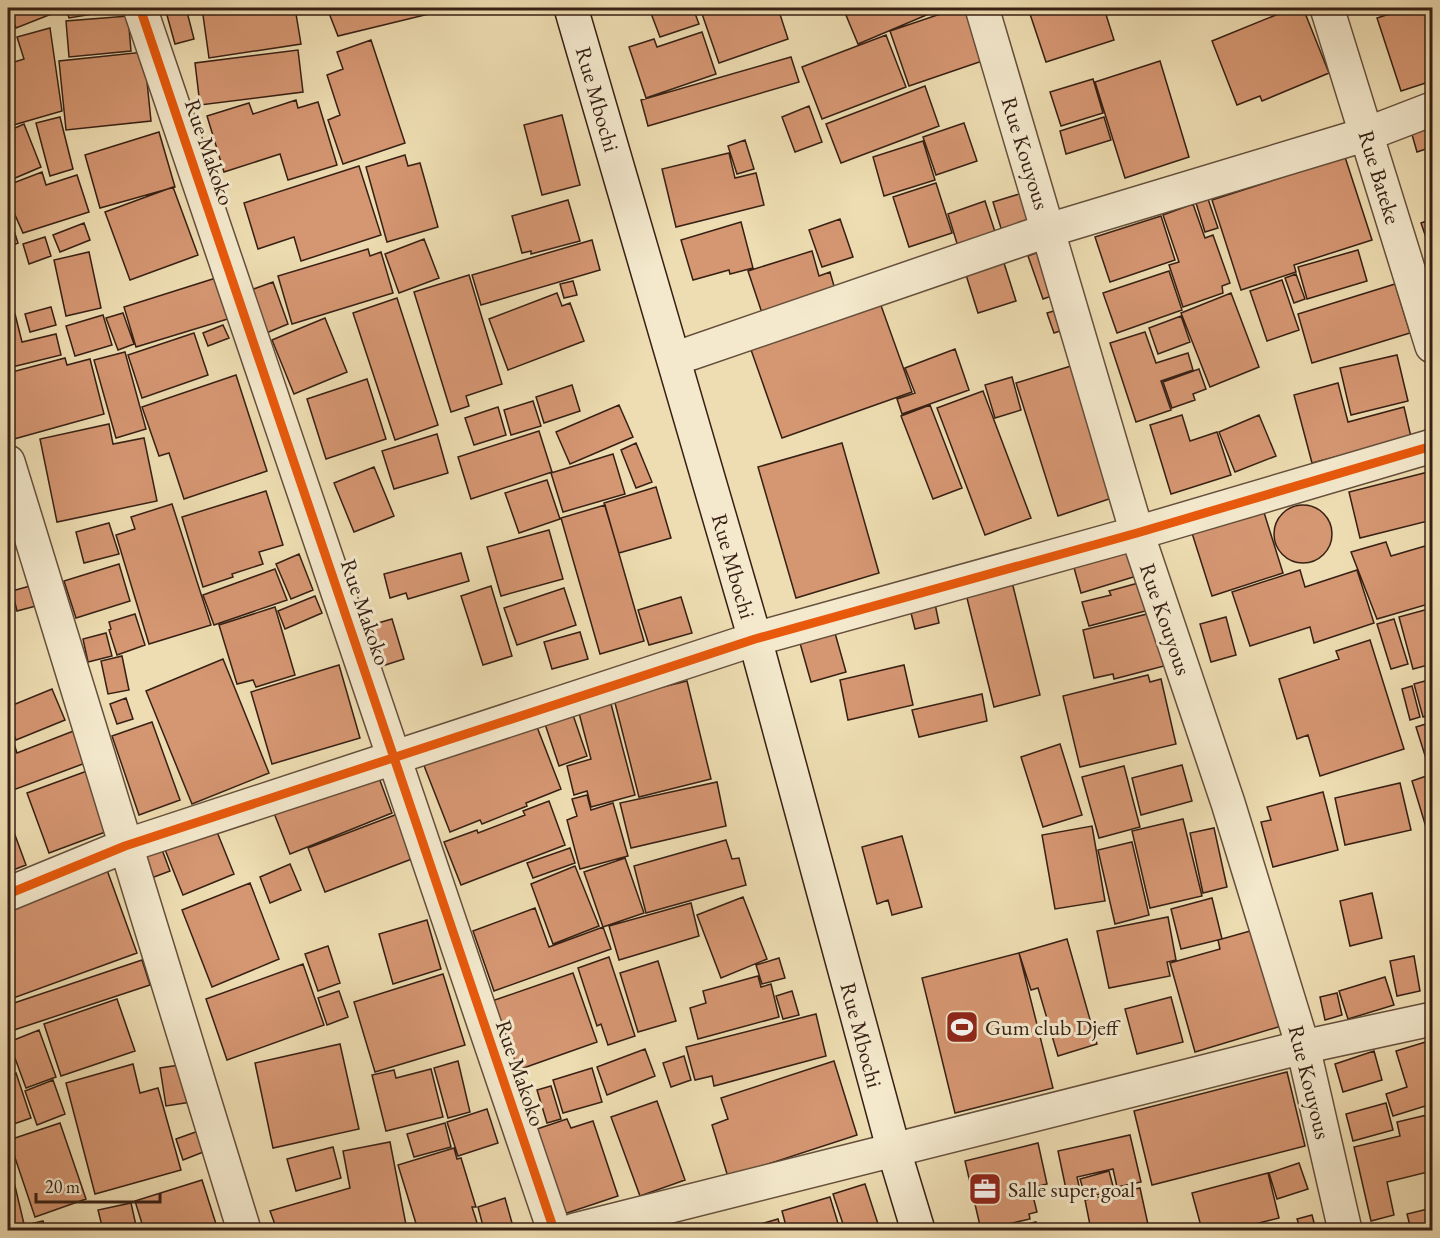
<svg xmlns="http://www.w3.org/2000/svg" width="1440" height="1238" viewBox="0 0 1440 1238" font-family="'EB Garamond',serif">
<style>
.building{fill:#d59672;stroke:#372014;stroke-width:1.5}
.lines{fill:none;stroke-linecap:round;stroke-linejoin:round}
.street-casing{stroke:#654f3c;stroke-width:36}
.secondary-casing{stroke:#372014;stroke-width:36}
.street{stroke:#f4e9cd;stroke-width:33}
.secondary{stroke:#f4e9cd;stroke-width:33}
.cycleway-casing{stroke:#f4e9cd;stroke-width:13}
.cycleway{stroke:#e8590c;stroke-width:9}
.labels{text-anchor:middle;stroke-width:6;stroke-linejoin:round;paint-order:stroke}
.street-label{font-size:22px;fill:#372014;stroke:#f4e9cd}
.poi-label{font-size:22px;fill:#372014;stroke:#f4e9cd;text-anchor:start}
</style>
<rect width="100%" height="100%" fill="#eeddb2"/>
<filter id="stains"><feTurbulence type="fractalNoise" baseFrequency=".00333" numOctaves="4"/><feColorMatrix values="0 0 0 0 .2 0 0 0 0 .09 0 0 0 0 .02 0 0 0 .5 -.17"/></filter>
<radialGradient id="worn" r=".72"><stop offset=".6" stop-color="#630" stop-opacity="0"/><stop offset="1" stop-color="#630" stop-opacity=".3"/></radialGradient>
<!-- building -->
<path class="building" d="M9 8H53L54 13 16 28Z
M66 8H116L117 10 69 18Z
M165 8H186L194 39 175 44Z
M202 8H295L301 44 209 58Z
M327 8H427L429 14 338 36Z
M649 8H693L699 24 660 37Z
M700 8H778L788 39 719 63Z
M843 8H943L858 44Z
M958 8H974L991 58 909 86 890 31Z
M1028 8H1104L1114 40 1046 62Z
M1293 8H1303L1329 73 1262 101 1260 96 1237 105 1212 41Z
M1366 8H1390L1367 13Z
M1408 8H1432V81L1401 91 1377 18Z
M128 16 131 51 69 57 66 21Z
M50 28 62 111 10 126 8 120V64L24 59 17 37Z
M702 32 716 74 646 98 629 47 654 39 657 47Z
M886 35 906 87 822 119 802 67Z
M371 40 405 143 343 164 328 120 340 115 327 75 343 69 337 52Z
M298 50 303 92 200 105 195 63Z
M144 52 151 121 66 130 59 61Z
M791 57 799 82 648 126 641 100Z
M1160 61 1189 157 1125 178 1095 82Z
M1093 79 1103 113 1061 126 1050 92Z
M925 86 939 126 841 163 826 124Z
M296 100 298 108 318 102 337 165 288 180 280 154 224 172 207 116 249 103 253 114Z
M809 106 822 142 795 152 782 117Z
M562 115 580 185 542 195 524 125Z
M60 117 73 169 50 176 36 123Z
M1104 117 1111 140 1066 154 1060 131Z
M1432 117V147L1417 152 1409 124Z
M964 123 977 161 936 175 923 137Z
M24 124 41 167 8 181V131Z
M159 132 175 187 100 208 85 155Z
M745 140 754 169 737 174 728 146Z
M923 141 935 180 884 196 873 157Z
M729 153 735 178 756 173 764 205 676 227 662 169Z
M405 155 408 166 420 163 438 227 387 242 366 167Z
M1345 157 1372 240 1294 265 1296 272 1241 290 1212 200Z
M359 166 381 235 301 261 294 237 258 249 244 203Z
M42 172 46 185 77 175 89 212 23 233 8 199V185Z
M936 183 952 233 909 247 893 197Z
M173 187 198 255 130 280 105 212Z
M1029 191 1039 227 1004 238 993 202Z
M1208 199 1218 228 1205 232 1196 203Z
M568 200 580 241 531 254V251L522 253 512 216Z
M985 201 997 238 959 250 948 214Z
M1193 204 1205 238 1213 235 1230 283 1222 286 1223 293 1183 307 1169 265 1179 262 1163 215Z
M8 212 18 243 8 247Z
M1161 216 1175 260 1110 282 1095 237Z
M840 219 853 257 822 267 809 230Z
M1432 219V255L1421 223Z
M741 222 753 268 730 274 729 270 693 280 681 240Z
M84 223 90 240 60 252 53 235Z
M45 237 51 256 29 264 23 244Z
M424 239 439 278 399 293 385 254Z
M592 240 600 270 481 305 472 275Z
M368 249 370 256 381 252 393 293 292 324 278 276Z
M1047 249 1063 292 1043 299 1028 256Z
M1358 250 1367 281 1307 299 1298 267Z
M812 251 819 276 830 272 836 293 763 316 748 271Z
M89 252 101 308 66 316 54 260Z
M1004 263 1016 301 978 313 966 275Z
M1169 271 1182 310 1117 333 1103 293Z
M1296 274 1305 299 1294 303 1285 278Z
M469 275 502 384 466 396 469 406 451 412 414 292Z
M219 277 231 318 136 347 124 307Z
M1282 280 1299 330 1267 341 1250 291Z
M573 281 577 295 564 298 560 284Z
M273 282 288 324 264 334 248 291Z
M1395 284 1410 333 1312 363 1298 314Z
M557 293 562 306 570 303 584 341 508 370 489 319Z
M1231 293 1259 367 1210 387 1181 313Z
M397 298 438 425 395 440 353 313Z
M879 300 912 392 782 438 750 347Z
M51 307 56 325 30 332 25 314Z
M1064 308 1069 328 1054 333 1047 313Z
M123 313 134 344 118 350 106 318Z
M15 314 22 342 56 334 61 355 8 368V316Z
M103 315 112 345 75 356 66 326Z
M1181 316 1190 342 1158 354 1149 328Z
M325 318 347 372 294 394 272 340Z
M223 325 229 338 208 346 203 333Z
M1145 332 1156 363 1188 353 1193 370 1161 381 1171 410 1136 422 1110 343Z
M194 333 208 375 142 398 128 355Z
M955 349 969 390 902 414 897 399 915 393 905 368Z
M125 352 146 429 116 438 94 360Z
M1397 355 1408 401 1351 415 1340 368Z
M65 358 67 365 90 359 104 414 14 439 8 412V373Z
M1071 366 1112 498 1058 516 1016 383Z
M1199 369 1206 389 1193 394 1195 400 1172 408 1163 382Z
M236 375 267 471 184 499 169 453 159 456 142 407Z
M1012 377 1021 410 995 418 985 385Z
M367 379 386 439 326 459 307 399Z
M1338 383 1348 422 1404 407 1411 437 1312 463 1294 395Z
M572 385 580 411 544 423 536 397Z
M983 391 1031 518 985 535 937 408Z
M533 401 541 426 511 435 504 410Z
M619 405 633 437 570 464 556 432Z
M930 405 962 488 933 499 901 416Z
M498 407 506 435 474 445 465 418Z
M1182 415 1190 441 1217 432 1231 475 1171 494 1150 425Z
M1259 415 1276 456 1235 472 1219 432Z
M109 424 113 444 144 438 157 501 57 522 40 439Z
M539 431 552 472 471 499 458 457Z
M437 434 448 473 394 489 382 451Z
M636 443 652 482 636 488 621 450Z
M842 443 879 573 796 598 758 467Z
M613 454 625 494 563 512 551 473Z
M374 467 394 516 354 532 334 483Z
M1432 471V520L1360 538 1349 492Z
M547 480 560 519 519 533 505 493Z
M656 487 671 538 619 553 604 503Z
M266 491 283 545 259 552 263 564 232 574 233 577 203 587 182 517Z
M172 504 211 625 149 644 116 535 135 529 131 517Z
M1274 534a29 29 0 1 1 58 0a29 29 0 1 1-58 0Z
M605 505 644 641 600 654 561 518Z
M1262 506 1283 573 1212 596 1191 530Z
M109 523 119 554 84 563 76 532Z
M549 530 563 579 501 596 487 547Z
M1386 542 1391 556 1432 544V603L1377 619 1351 552Z
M1131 546 1140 575 1081 593 1073 564Z
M461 553 469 581 408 599 406 593 390 598 384 574Z
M299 554 313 590 291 599 276 564Z
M119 564 130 601 76 618 64 581Z
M275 569 287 600 214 625 203 595Z
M1300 570 1305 587 1357 570 1374 623 1314 643 1310 627 1250 646 1232 592Z
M1012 582 1040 695 994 707 966 594Z
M1142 582 1149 610 1089 626 1082 602 1111 595 1109 591Z
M30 586 36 606 17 611 12 591Z
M491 586 512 656 483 665 461 596Z
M564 588 576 625 517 645 504 608Z
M315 596 322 613 285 629 278 611Z
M681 597 692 633 649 645 638 610Z
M934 599 939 623 915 629 909 605Z
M275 607 295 675 256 687 253 680 237 684 219 625Z
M1432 608V664L1413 669 1399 617Z
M1151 613 1164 666 1114 679 1113 674 1094 678 1083 630Z
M135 614 145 645 117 655 109 630 111 629 109 622Z
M1226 617 1236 655 1211 662 1200 624Z
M392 619 404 659 376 668 364 627Z
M1394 619 1408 664 1391 669 1377 624Z
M833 626 846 672 811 682 798 636Z
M580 632 588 659 552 669 544 642Z
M106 633 112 656 88 662 83 639Z
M1370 640 1404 749 1320 776 1308 735 1297 739 1279 679 1339 659 1336 651Z
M122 656 129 690 108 694 101 661Z
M223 659 269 773 192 804 146 691Z
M339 665 360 738 272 764 251 692Z
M904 665 913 705 848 720 840 680Z
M1148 675 1150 682 1161 679 1176 744 1080 767 1063 696Z
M1432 679V714L1423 717 1414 684Z
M687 681 711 779 639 797 614 699Z
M1412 686 1420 717 1410 720 1402 689Z
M52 689 65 720 16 740 8 720V707Z
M982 694 987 721 919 737 912 710Z
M126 698 133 719 117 724 110 704Z
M611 704 635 795 591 807 587 791 574 795 567 766 591 759 579 713Z
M572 712 587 756 559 766 544 721Z
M532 714 561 789 526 803 527 806 482 824 480 820 450 832 421 758Z
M152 722 180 800 139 815 112 736Z
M1432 722V767L1429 768 1416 727Z
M8 726 17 753 76 730 88 762 8 792Z
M1060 744 1082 815 1043 827 1021 757Z
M1182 765 1192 801 1141 815 1132 778Z
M1124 766 1140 827 1099 838 1082 777Z
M375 767 392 813 290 854 272 808Z
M87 771 108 831 49 853 27 793Z
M1429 775 1432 786V847L1412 781Z
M717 782 726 826 631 848 620 803Z
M1400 783 1411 830 1345 845 1335 798Z
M1323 792 1338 850 1273 867 1261 822 1271 820 1267 807Z
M587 795 591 810 613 803 628 856 580 869 567 820 577 816 572 799Z
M549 801 565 845 461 885 444 842 477 830 478 833 525 815 523 811Z
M408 810 425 854 325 892 308 848Z
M8 816 26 865 8 872Z
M1183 819 1202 896 1150 908 1132 831Z
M213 822 234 874 183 895 162 842Z
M1092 826 1105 901 1055 909 1042 835Z
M1214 828 1227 887 1203 893 1190 833Z
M902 836 922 907 892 915 888 900 877 904 862 847Z
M158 839 170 871 146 880 134 848Z
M726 840 732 859 739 858 746 885 646 913 634 866Z
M1132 842 1149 915 1115 924 1098 850Z
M570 848 575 863 533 878 527 863Z
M625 858 644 913 603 927 584 872Z
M290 864 301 890 270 903 260 877Z
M575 866 599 926 553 944 531 884Z
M107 870 137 953 8 1000V907Z
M250 883 279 959 212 987 182 910Z
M1372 893 1382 938 1350 946 1340 901Z
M743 897 767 959 721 978 697 915Z
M1212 898 1222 939 1181 949 1171 909Z
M691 903 699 936 619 960 609 926Z
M535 908 549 947 603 927 611 949 494 991 473 931Z
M1168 917 1176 960 1167 962 1170 976 1109 988 1097 931Z
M427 920 441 969 393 984 379 934Z
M1261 928 1288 1024 1195 1052 1170 963 1220 949 1218 940Z
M1067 939 1097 1044 1058 1056 1038 988 1031 990 1019 953Z
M328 946 340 983 318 991 305 954Z
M1019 953 1053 1088 955 1113 922 978Z
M1414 956 1420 991 1397 996 1390 961Z
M609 957 635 1036 608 1045 601 1024 597 1026 578 968Z
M779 958 785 978 762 984 756 965Z
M142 960 150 985 14 1030 8 1005Z
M658 961 676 1021 638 1032 620 973Z
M303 964 324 1025 227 1060 206 999Z
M573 973 597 1042 515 1071 492 1001Z
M443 974 465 1045 375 1072 354 1002Z
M758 976 761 987 771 984 779 1017 698 1039 690 1008 706 1003 703 991Z
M1385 977 1394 1005 1348 1019 1339 991Z
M339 991 348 1017 327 1025 318 998Z
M792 991 799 1015 783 1019 776 996Z
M1337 993 1342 1015 1325 1020 1320 997Z
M1171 997 1183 1042 1137 1054 1125 1009Z
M117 999 135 1051 61 1076 44 1024Z
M816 1014 826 1056 714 1086 712 1076 695 1080 686 1047Z
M39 1030 56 1077 26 1088 9 1042Z
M1432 1040V1104L1393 1116 1386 1094 1407 1087 1396 1051Z
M340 1044 359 1129 273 1148 255 1063Z
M645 1049 655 1076 607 1095 597 1067Z
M1374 1051 1382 1080 1343 1092 1335 1064Z
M684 1056 691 1080 671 1087 663 1063Z
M458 1061 470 1112 448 1118 434 1068Z
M834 1061 857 1135 728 1177 712 1125 728 1119 721 1098Z
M133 1064 140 1093 158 1088 181 1170 95 1194 66 1083Z
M186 1064 191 1102 166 1106 160 1068Z
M592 1068 602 1102 563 1113 553 1080Z
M431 1069 443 1117 386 1131 372 1075 394 1070 396 1078Z
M1287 1072 1305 1146 1152 1185 1134 1111Z
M16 1073 31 1118 8 1126V1076Z
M53 1080 65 1114 37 1125 25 1091Z
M551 1086 561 1119 547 1123 537 1090Z
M657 1101 685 1180 640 1196 611 1117Z
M1386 1103 1393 1130 1353 1141 1346 1114Z
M487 1109 498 1143 458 1156 447 1122Z
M1431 1114 1432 1171 1387 1182 1394 1215 1371 1221 1354 1147 1400 1136 1397 1122Z
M567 1119 571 1128 593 1121 618 1196 564 1214 537 1129Z
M60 1123 86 1199 35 1217 9 1140Z
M445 1123 451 1147 414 1157 407 1134Z
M204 1129 211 1149 183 1160 176 1139Z
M1130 1135 1141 1182 1117 1187 1113 1169 1077 1177 1079 1186 1066 1189 1058 1151Z
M390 1142 407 1230H277L270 1211 350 1188 343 1151Z
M1038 1143 1047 1184 1031 1188 1037 1212 1029 1214 1030 1219 981 1230 965 1161Z
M333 1147 341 1178 296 1191 287 1159Z
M454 1148 457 1159 461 1158 476 1207H472L479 1229 418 1230 398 1165Z
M1299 1163 1308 1189 1277 1199 1269 1173Z
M8 1165H10L24 1224 8 1228Z
M1109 1171 1114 1190 1086 1198 1080 1179Z
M1268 1173 1279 1218 1231 1230H1202L1192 1193Z
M202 1180 216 1224 195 1230H144L135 1201Z
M865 1184 880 1230H845L833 1194Z
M1140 1188 1149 1229 1091 1230 1085 1200Z
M830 1197 840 1230H787L782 1211Z
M505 1198 514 1230H484L478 1207Z
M131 1203 137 1230H103L98 1210Z
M1432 1208V1230H1411L1407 1214Z
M1312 1215 1316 1230H1301L1297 1219Z
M778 1219 781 1230H740Z
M43 1221 46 1230H19L18 1227Z
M1036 1222 1038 1230H1000Z"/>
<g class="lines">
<!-- street casing -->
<g class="street-casing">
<path id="street" d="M140 8 554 1230
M982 8 1137 533 1228 803 1303 1047 1345 1230
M1327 8 1432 346
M674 359 1049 230 1367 134 1432 109
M8 462 244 1230
M8 894 125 846 755 639 1137 533 1432 446
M575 1230 1303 1047 1432 1019"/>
</g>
<!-- secondary casing -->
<g class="secondary-casing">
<path id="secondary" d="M571 8 755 639 894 1151 918 1230"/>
</g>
<!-- street -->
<use href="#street" class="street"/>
<!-- secondary -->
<use href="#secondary" class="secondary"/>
<!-- cycleway casing -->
<g class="cycleway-casing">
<path id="cycleway" d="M140 8 554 1230
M8 894 125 846 755 639 1137 533 1432 446"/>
</g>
<!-- cycleway -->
<use href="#cycleway" class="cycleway"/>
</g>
<!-- icons -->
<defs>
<g id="stadium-square" transform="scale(1.725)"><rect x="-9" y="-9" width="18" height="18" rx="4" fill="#8f2418" stroke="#f4e9cd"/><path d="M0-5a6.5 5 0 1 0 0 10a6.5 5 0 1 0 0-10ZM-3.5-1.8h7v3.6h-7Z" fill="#fff"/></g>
<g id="office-square" transform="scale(1.725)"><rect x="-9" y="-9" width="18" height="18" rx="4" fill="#8f2418" stroke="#f4e9cd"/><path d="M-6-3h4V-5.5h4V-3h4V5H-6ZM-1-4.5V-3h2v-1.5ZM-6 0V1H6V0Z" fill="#fff"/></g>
</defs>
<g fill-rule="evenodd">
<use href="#stadium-square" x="962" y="1027"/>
<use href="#office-square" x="985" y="1189"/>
</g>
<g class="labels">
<!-- street labels -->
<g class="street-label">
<text transform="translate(598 99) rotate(74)" y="8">Rue Mbochi</text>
<text transform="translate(210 152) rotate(71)" y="8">Rue Makoko</text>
<text transform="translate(1026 153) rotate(73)" y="8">Rue Kouyous</text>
<text transform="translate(1380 177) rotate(73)" y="8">Rue Bateke</text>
<text transform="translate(734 566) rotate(74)" y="8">Rue Mbochi</text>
<text transform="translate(366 612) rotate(71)" y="8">Rue Makoko</text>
<text transform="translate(1166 619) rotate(71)" y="8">Rue Kouyous</text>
<text transform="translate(862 1035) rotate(75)" y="8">Rue Mbochi</text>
<text transform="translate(521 1073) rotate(71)" y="8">Rue Makoko</text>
<text transform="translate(1310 1082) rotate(76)" y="8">Rue Kouyous</text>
</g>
<!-- poi labels -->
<g class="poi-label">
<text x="985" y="1035">Gum club Djeff</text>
<text x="1008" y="1197">Salle super goal</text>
</g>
</g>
<!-- margin -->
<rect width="1440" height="1238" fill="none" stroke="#eeddb2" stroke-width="30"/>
<rect x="9" y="9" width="1422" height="1220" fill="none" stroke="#372014" stroke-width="3"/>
<rect x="15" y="15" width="1410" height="1208" fill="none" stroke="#372014" stroke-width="1.5"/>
<!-- scale -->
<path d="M36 1193v9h124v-9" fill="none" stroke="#372014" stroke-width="3"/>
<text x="45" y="1193" font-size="18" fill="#372014" stroke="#f4e9cd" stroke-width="4.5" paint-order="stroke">20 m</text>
<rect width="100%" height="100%" filter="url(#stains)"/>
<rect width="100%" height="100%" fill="url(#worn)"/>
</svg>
